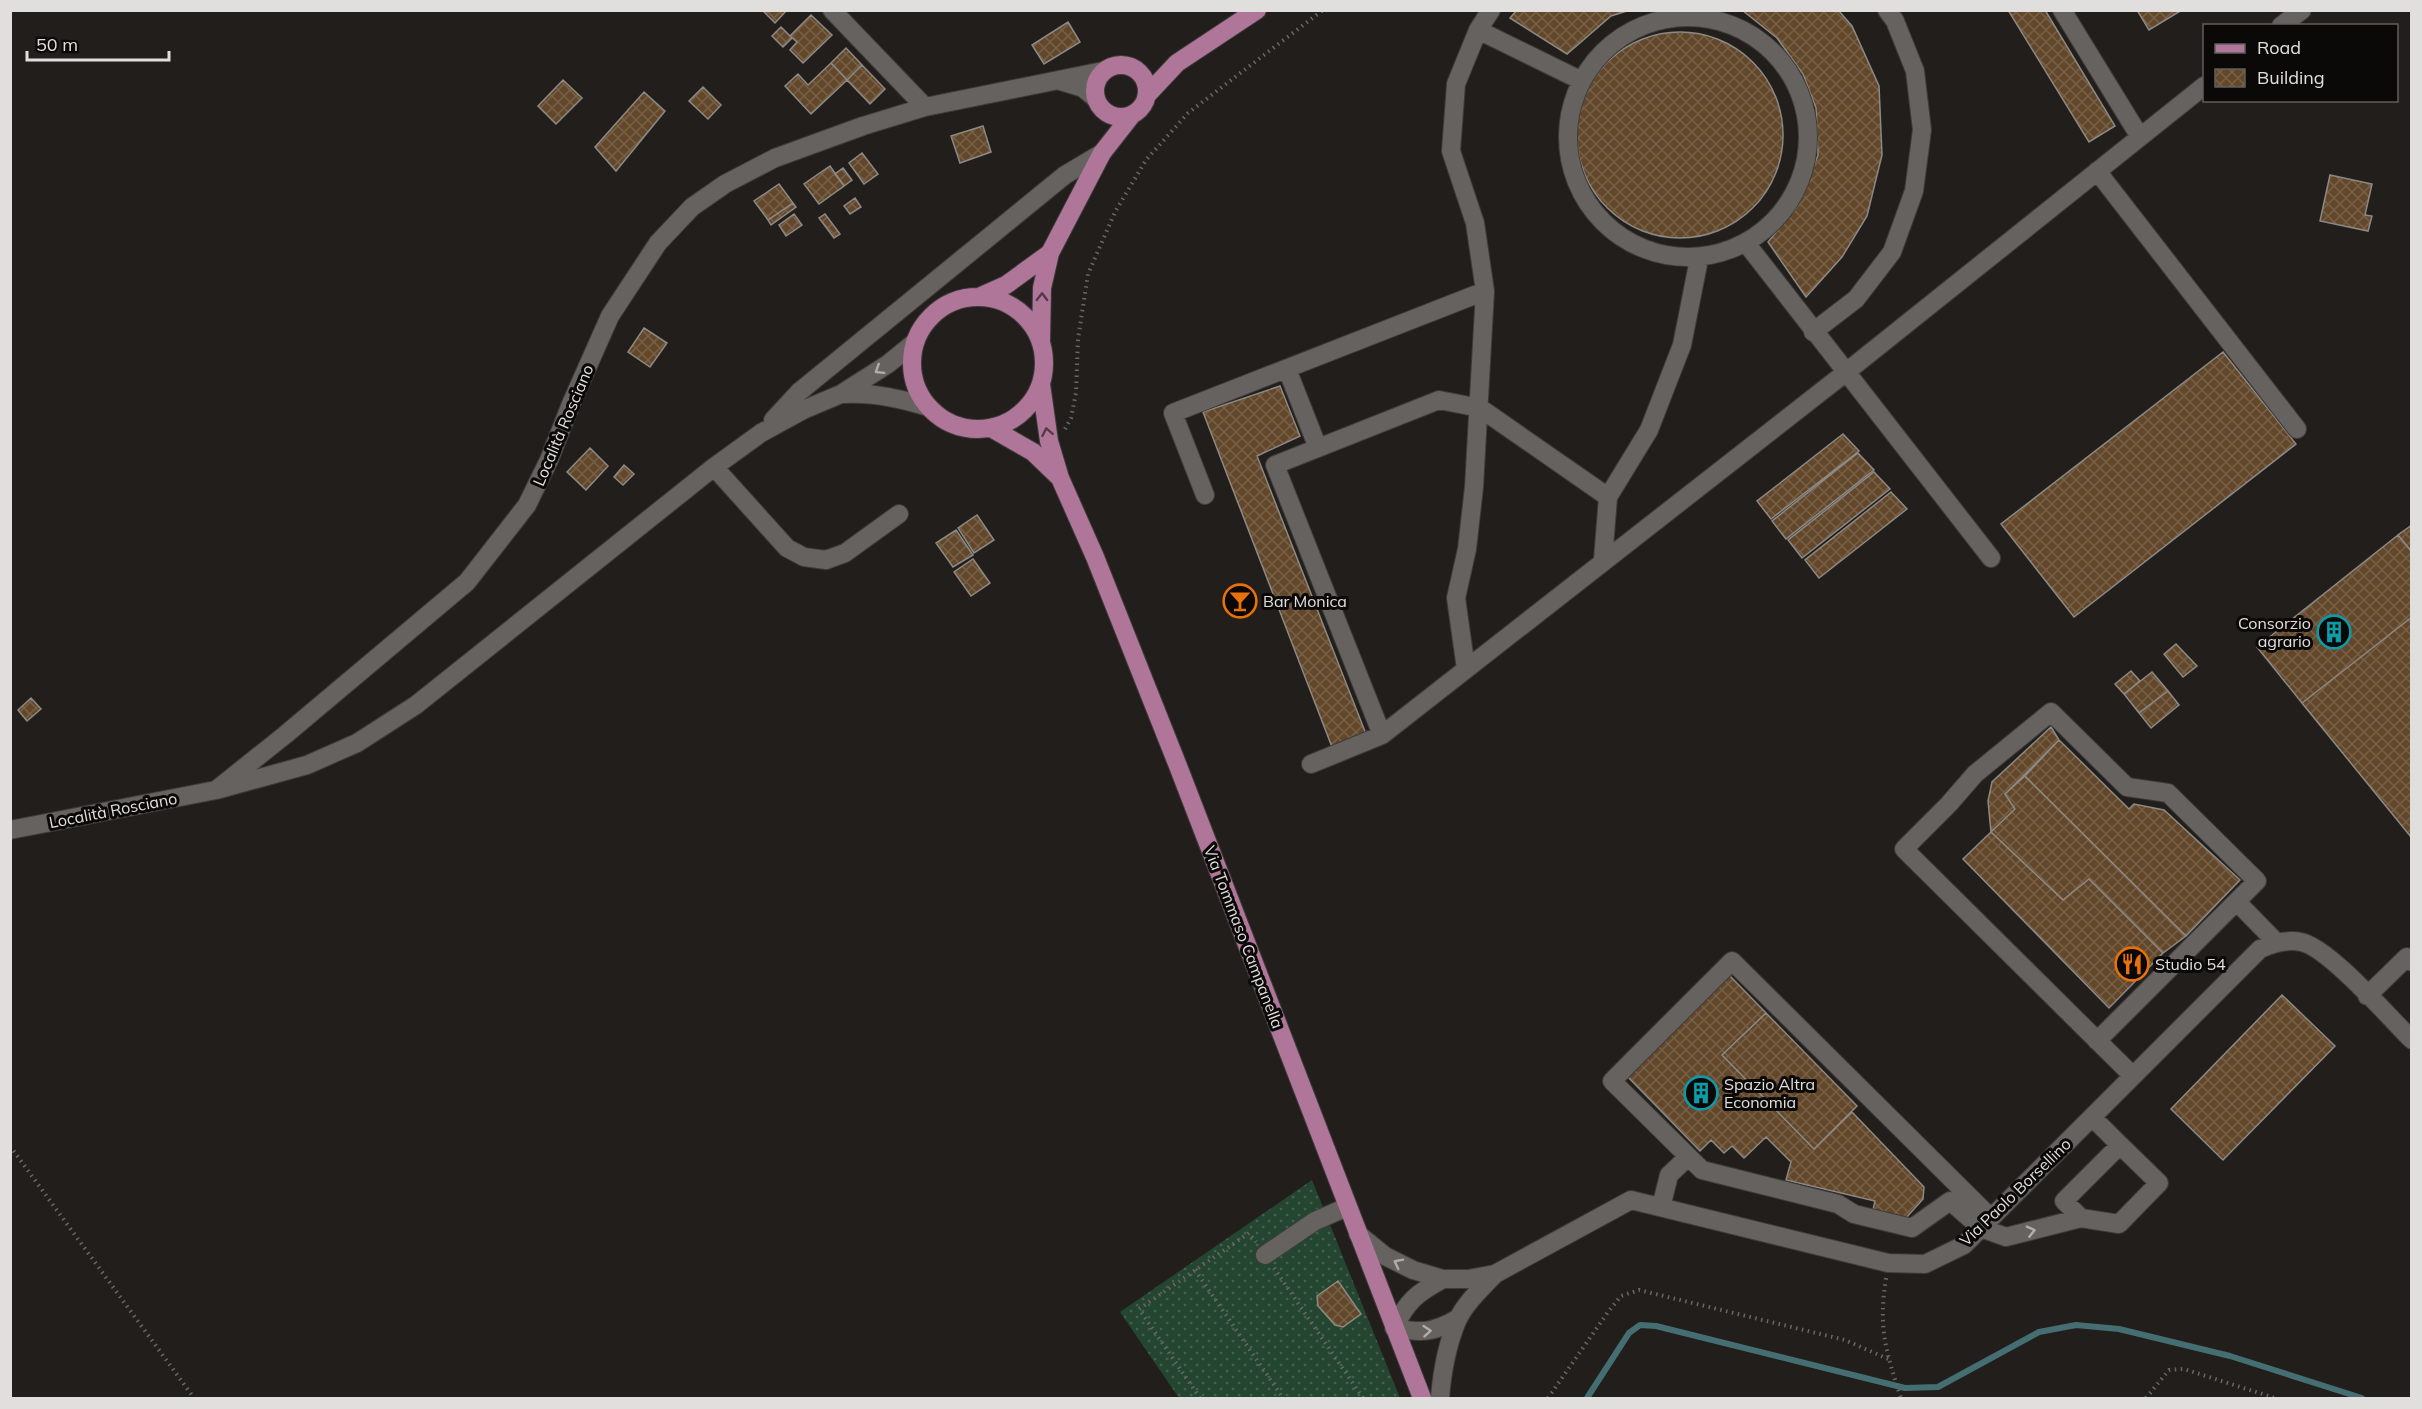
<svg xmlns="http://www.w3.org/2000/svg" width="2422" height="1409" viewBox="0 0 2422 1409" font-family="Mulish,sans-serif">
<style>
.garden{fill:url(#garden-dots)}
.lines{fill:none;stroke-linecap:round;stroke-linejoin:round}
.stream{stroke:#446e72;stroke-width:6}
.building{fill:url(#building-cross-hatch);stroke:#8d8a86;stroke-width:1.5}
.minor-casing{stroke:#3e3c3a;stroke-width:20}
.major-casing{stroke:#3e3c3a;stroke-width:20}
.path{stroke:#6b6765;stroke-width:4;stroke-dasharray:1.5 4.5;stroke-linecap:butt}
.minor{stroke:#66625f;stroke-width:18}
.major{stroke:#b07699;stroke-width:18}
.oneway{stroke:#553a49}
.oneway2{stroke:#b0adab}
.labels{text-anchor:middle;stroke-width:6;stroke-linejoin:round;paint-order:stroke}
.street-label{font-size:16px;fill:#e1dfdd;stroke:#0a0908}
.poi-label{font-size:16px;fill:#e1dfdd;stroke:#0a0908;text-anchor:start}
</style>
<defs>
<pattern id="garden-dots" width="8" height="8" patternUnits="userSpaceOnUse" patternTransform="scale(1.5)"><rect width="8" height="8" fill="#244630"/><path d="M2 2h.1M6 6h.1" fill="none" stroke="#44604e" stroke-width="1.8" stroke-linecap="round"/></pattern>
<pattern id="building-cross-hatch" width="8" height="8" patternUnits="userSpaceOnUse" patternTransform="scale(1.5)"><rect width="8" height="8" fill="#62472a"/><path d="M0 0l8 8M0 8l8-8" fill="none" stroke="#786148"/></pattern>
</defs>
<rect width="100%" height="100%" fill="#221e1c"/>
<!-- garden -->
<path class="garden" d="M1312 1180 1400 1398H1179L1120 1312Z"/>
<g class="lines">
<!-- stream -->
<path class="stream" d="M1587 1398 1629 1333 1640 1325 1656 1326 1905 1388 1938 1387 2039 1332 2076 1325 2119 1329 2230 1356 2362 1398"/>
</g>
<!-- building -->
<path class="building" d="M762 10H787L775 23Z
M1517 10H1630L1611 16 1567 54 1510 18Z
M1742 10H1838L1852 26 1879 86 1882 155 1867 216 1842 257 1806 297 1768 242 1796 208 1818 155 1816 108 1803 74 1777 38Z
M2008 10H2045L2115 126 2089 142Z
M2137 10H2182L2149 30Z
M811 15 832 35 803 63 790 50 797 42 790 36Z
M1068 22 1080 42 1044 64 1032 45Z
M781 27 792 38 783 47 772 36Z
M1577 135a103 103 0 1 1 206 0a103 103 0 1 1-206 0Z
M846 48 862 65 847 80 831 63Z
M831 63 847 80 811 114 785 86 798 74 808 85Z
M862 65 885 89 870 104 847 80Z
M563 80 582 98 556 124 538 106Z
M703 87 721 105 708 119 689 101Z
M644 92 665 111 616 171 595 147Z
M983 126 991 152 960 163 951 136Z
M862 153 878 174 864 184 849 163Z
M830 166 844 186 819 204 804 184Z
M843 168 852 180 844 186 835 174Z
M2330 175 2372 184 2365 215 2372 216 2368 231 2320 221Z
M779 184 793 203 768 220 754 201Z
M855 198 861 207 850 214 844 206Z
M793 203 796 207 771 225 768 220Z
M794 214 802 225 786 236 779 225Z
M825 214 840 234 834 238 819 218Z
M644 328 667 343 650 367 628 352Z
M2223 352 2296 444 2074 617 2001 524Z
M1280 386 1300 436 1257 456 1366 734 1332 747 1203 412Z
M1843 434 1859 451 1771 519 1757 501Z
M590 448 608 466 586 490 567 472Z
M1858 453 1874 470 1786 539 1772 521Z
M624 465 634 474 623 485 614 477Z
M1874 472 1890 489 1802 558 1788 540Z
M1891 492 1907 509 1819 578 1805 560Z
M977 515 994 540 974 553 958 528Z
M2412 525V552L2398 535Z
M956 530 973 555 953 567 936 543Z
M2398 535 2412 552V617L2302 703 2257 647Z
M973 559 990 583 971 596 954 572Z
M2412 617V837H2411L2302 703Z
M2176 644 2197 666 2183 677 2164 654Z
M2131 671 2140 681 2124 694 2115 684Z
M2152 672 2168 691 2139 713 2124 694Z
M2168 691 2179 705 2151 728 2139 713Z
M31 698 41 709 27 721 18 710Z
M2051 727 2059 740 2005 794 2015 809 1991 832 1988 801 1992 782Z
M2059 740 2129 809 2134 804 2164 810 2240 880 2186 936 2025 776Z
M2025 776 2186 936 2163 953 2089 879 2063 900 1991 832 2015 809 2005 794Z
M1991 832 2063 900 2089 879 2163 953 2109 1008 1963 859Z
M1728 974 1766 1013 1722 1055 1814 1149 1852 1112 1924 1187 1923 1199 1906 1218 1873 1210 1875 1201 1786 1180 1791 1162 1766 1137 1744 1158 1732 1146 1724 1153 1711 1140 1700 1151 1625 1074Z
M2282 995 2335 1046 2223 1160 2171 1109Z
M1766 1013 1857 1106 1814 1149 1722 1055Z
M1338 1281 1361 1314 1343 1327 1335 1325 1318 1306 1317 1296Z"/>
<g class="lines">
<!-- minor casing -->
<g class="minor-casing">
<path id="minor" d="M832 10 925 107
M2062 10 2140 137
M1568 137a120 120 0 1 1 240 0a120 120 0 1 1-240 0Z
M2281 26 2302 10
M1478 30 1580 80
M1060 81 1083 88 1094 97
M2097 171 2297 429
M1746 243 1991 558
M1813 332 1856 299 1892 252 1914 191 1922 130 1915 71 1895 21 1887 10
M1287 369 1318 448
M843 394C873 392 900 398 928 407
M773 420 799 392 1065 175 1102 153
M714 467 787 548 804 557 826 560 845 553 899 514
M1205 495 1173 413 1485 291
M1603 560 1608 497 1649 430 1682 345 1699 259
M1466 669 1456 598 1467 549 1474 487 1485 291 1475 223 1451 151 1456 84 1478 30 1491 10
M1382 735 1275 465 1439 400 1480 408 1608 497
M1311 764 1382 735 1845 373 2204 86
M216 790 285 735 467 582 527 505 549 460 571 404 610 316 658 243 692 207 725 184 775 158 863 126 925 107 1103 71
M10 830 216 790 307 765 357 743 416 705 714 467 761 433 803 410 841 394 888 364 915 342
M2237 902 2276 942
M2367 996 2407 957 2412 962
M2097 1041 2257 881 2168 793 2127 787 2051 712 1975 774 1949 804 1904 849 2133 1076
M2092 1117 2120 1145
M2120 1145 2159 1183 2119 1224 2081 1218 2064 1201Z
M1661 1207 1669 1175 1688 1157
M1991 1218 1732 961 1612 1081 1702 1170 1838 1204 1854 1214 1912 1228 1950 1201 1981 1228 2006 1237 2081 1218
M1358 1234 1385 1256 1413 1270 1443 1279H1468L1495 1274 1631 1200 1888 1263 1925 1264 1964 1245 2260 949C2273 943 2286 939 2301 942 2328 947 2389 1017 2412 1040
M1265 1255 1315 1221 1347 1207
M1443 1279C1417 1293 1407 1301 1394 1328 1421 1333 1433 1333 1457 1319
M1440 1398C1442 1373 1447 1345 1457 1321 1465 1303 1482 1288 1495 1274"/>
</g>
<!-- major casing -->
<g class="major-casing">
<path id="major" d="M1095 91a26 26 0 1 1 52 0a26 26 0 1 1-52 0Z
M1147 95 1177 63 1257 10
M912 363a66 66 0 1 1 132 0a66 66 0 1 1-132 0Z
M979 297 1006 285 1050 253
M1041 341 1042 288 1050 253 1102 153 1131 116
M1041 384 1049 441 1060 478 1095 557 1178 766 1422 1398
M991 428 1033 452 1059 477"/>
</g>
<!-- path -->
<path class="path" d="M1065 429 1071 418 1076 393 1078 339 1088 274 1115 212 1146 160 1188 113 1323 10
M10 1146 194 1398
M1274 1268 1363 1398
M1195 1270 1283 1398
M1886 1278C1878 1328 1886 1352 1901 1398
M1200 1398 1139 1309 1249 1233 1256 1242
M1548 1398 1608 1312 1621 1296 1639 1290 1845 1340 1888 1359
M2146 1398 2169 1370 2184 1369 2275 1398"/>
<!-- minor -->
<use href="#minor" class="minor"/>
<!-- major -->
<use href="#major" class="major"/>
</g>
<!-- one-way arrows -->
<defs><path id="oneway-chevron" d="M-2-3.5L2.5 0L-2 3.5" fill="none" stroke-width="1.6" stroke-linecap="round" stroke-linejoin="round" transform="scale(1.5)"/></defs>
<g class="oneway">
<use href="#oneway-chevron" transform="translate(1042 297) rotate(-89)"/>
<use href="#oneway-chevron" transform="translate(1047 432) rotate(-101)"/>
</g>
<g class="oneway2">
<use href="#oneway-chevron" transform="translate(879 370) rotate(148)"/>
<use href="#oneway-chevron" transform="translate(2031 1231) rotate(-14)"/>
<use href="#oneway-chevron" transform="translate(1398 1263) rotate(-153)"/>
<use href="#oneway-chevron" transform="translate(1427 1331) rotate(-5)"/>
</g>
<!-- icons -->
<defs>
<g id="bar-ring" transform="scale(1.725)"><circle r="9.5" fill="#0a0908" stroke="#e8710a" stroke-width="1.5"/><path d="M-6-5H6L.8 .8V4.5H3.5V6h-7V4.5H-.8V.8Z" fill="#e8710a"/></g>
<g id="building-ring" transform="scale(1.725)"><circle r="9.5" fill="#0a0908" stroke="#0f9aa8" stroke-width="1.5"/><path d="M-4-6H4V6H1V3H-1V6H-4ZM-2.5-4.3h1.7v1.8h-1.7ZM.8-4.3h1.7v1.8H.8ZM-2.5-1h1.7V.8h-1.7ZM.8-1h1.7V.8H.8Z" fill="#0f9aa8"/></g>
<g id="restaurant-ring" transform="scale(1.725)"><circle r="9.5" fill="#0a0908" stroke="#e8710a" stroke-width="1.5"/><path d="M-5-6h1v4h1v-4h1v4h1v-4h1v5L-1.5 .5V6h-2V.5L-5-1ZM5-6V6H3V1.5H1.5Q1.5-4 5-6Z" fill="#e8710a"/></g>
</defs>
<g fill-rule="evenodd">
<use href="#bar-ring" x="1240" y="601"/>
<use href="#building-ring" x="2334" y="632"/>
<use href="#restaurant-ring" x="2132" y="964"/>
<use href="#building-ring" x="1701" y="1093"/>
</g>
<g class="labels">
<!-- street labels -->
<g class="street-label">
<text transform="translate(563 425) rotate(-67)" y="6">Località Rosciano</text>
<text transform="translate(113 810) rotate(-11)" y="6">Località Rosciano</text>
<text transform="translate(1244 937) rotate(69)" y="6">Via Tommaso Campanella</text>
<text transform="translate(2015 1192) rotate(-44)" y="6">Via Paolo Borsellino</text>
</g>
<!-- poi labels -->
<g class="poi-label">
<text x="1263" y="607">Bar Monica</text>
<text x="2311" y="629" text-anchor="end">Consorzio<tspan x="2311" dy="18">agrario</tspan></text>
<text x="2155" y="970">Studio 54</text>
<text x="1724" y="1090">Spazio Altra<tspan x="1724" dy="18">Economia</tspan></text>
</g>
</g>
<!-- border -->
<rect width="2422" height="1409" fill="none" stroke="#e1dfdd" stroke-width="24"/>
<!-- legend -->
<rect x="2203" y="24" width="195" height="78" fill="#0a0908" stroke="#605f5d" stroke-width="1.5"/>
<rect x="2215" y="44" width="30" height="9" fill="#b07699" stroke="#605f5d" stroke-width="1.5"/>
<text x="2257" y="54" font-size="18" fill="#e1dfdd">Road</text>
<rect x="2215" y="69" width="30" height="18" fill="url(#building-cross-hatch)" stroke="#605f5d" stroke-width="1.5"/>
<text x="2257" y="84" font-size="18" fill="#e1dfdd">Building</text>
<!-- scale -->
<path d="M27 51v9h142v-9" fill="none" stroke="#e1dfdd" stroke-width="3"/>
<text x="36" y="51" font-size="18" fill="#e1dfdd" stroke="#0a0908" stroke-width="4.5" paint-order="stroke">50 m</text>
</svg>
